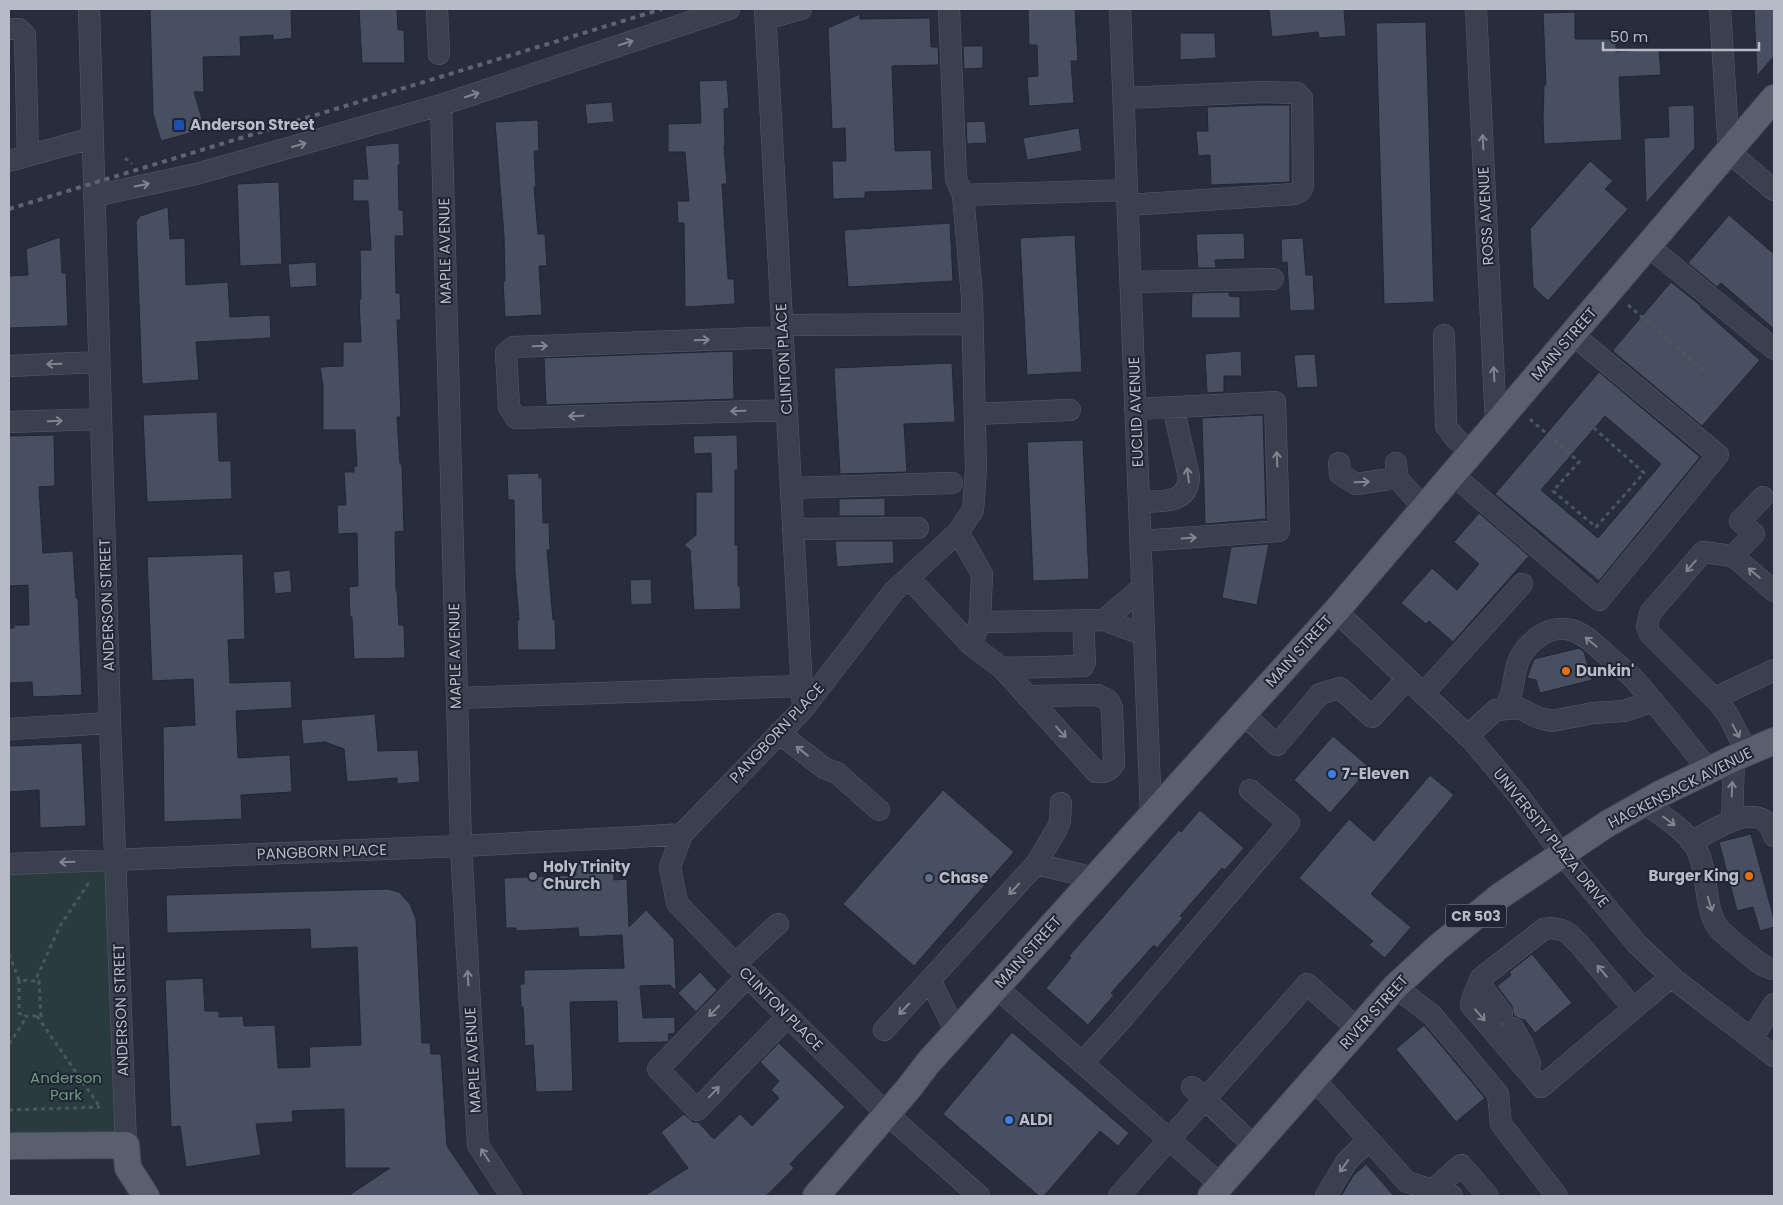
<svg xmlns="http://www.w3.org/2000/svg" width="1783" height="1205" viewBox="0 0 1783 1205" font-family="Poppins,sans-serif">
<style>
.green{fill:#2a3b40}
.building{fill:#484f61;stroke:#212735;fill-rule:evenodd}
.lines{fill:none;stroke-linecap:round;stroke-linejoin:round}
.minor-casing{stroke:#555b68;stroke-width:22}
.major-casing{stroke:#444957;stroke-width:28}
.path{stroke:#49585e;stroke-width:3;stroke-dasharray:4 4;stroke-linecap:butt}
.minor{stroke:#3a404e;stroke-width:21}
.major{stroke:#595f6d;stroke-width:26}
.rail{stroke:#5d6374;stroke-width:4;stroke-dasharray:5 5;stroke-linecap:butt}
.oneway{stroke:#7f8491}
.transit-dot{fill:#1a4fb4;stroke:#1f2533;stroke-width:2}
.food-dot{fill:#e8710a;stroke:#1f2533;stroke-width:2}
.shop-dot{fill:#3f7fe0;stroke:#1f2533;stroke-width:2}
.worship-dot{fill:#6b7280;stroke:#1f2533;stroke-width:2}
.service-dot{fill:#5c6f8a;stroke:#1f2533;stroke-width:2}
.labels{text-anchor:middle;stroke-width:4;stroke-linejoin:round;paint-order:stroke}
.shield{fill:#1f2533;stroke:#898e9b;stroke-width:1}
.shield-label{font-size:14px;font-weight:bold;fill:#b7bbc8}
.poi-label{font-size:15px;font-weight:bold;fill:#b7bbc8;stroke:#1f2533;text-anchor:start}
.street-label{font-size:15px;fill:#b7bbc8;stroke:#1f2533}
.park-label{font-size:15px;fill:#6f987e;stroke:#1f2533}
</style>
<rect width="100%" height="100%" fill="#272d3d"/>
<!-- green -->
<path class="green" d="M116 860 126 1145 9 1146V864Z"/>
<!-- building -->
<path class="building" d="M150 9H291L292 38 273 40V35L240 37 241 56 203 57 204 92H194L205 129 161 141 153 114Z
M359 9H397L398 30H404L405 63H362Z
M1028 9H1075L1078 61H1071L1074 103 1029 106 1027 77 1038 76 1037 45H1029Z
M1269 9H1344L1346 36 1319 38 1318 32 1272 37Z
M1754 9H1774V56L1757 76Z
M1575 12V39H1616V52L1659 49 1661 75 1619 77 1622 140 1544 144 1543 120 1544 85H1546L1543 13Z
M860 14V19L930 18 931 47H938L939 65 892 66 895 151 931 150 933 190 865 192V198L833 199 832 161H846L845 128 832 129 828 28Z
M1426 22 1434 302 1384 304 1376 23Z
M1180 33H1215L1216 58 1180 60Z
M963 46H983V68L964 69Z
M727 80 729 108 724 109 725 146H724L727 184H722L728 279H734L735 304 685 307 684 223H678L677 201H689L685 152H668V124L701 123 699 81Z
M612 102 614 122 587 124 585 104Z
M1263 105H1290V182L1211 185 1210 155 1198 156 1196 131H1208L1207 107Z
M1694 105 1695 148 1646 203 1644 138 1669 137 1668 106Z
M538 120 539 151H534L536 187H534L538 234H545L547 266H539L542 315 505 317 503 281H505L504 236 495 122Z
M985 121 987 143 967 144 966 122Z
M1079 128 1082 151 1027 160 1023 138Z
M399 143 400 165H398L399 210H403L404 236H395L396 293H400L401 320H397L401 417H397L400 464H402L404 531 395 532 396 591H397L399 625H404L405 658 354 659 352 617H350L349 587 358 586 357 533 338 534 337 505H346L344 472H354V466H357L355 430H323V386L320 367 343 366V342H361L359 299H361L360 250H371L368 201H353V179H368L365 146Z
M1590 161 1613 181 1605 189 1628 209 1548 301 1533 287 1530 229Z
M279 182 282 264 240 266 237 184Z
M168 207 170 239 185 238 186 285 228 282 230 317 270 315 271 338 196 342 199 380 142 384 136 222 140 216Z
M1729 215 1774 254V329L1721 283 1717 287 1688 263Z
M950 223 953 281 848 287 844 230Z
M1244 233 1245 259 1215 260 1216 268H1198L1196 234Z
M1075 235 1082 372 1027 375 1020 238Z
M60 237 62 273H66L68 326 9 328V276L28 275 26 249Z
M1303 238 1306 275H1313L1315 310 1290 311 1287 262 1282 263 1281 239Z
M316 262 317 286 290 288 288 264Z
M1671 282 1701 306 1700 307 1760 360 1702 426 1615 353 1613 350Z
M1229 292V296L1240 297V318H1191L1192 293Z
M733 351 734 399 546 405 544 358Z
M1241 351 1242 376H1224V392L1207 393 1205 354Z
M1315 354 1318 387 1297 388 1294 355Z
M952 363 955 422 904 424 907 472 840 474 834 368Z
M1599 372 1700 457 1599 581 1495 494ZM1605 416 1661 464 1598 538 1541 490Z
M217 412 219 461H231L232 499 147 502 143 415Z
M1263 415 1266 519 1205 524 1202 418Z
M54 435 55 486 39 487 43 553 73 551 76 598H78L82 695 33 697 32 682 9 683V628H14V625H29L28 585 9 586V436Z
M737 435 738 470H735V545H738V586H740L741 609 694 610 690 550 684 545 696 535V492H712L711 453 694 454 693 436Z
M1083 440 1089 579 1033 581 1027 442Z
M539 473V478H542L543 523H549L550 550H547L553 620H555L556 650H518L517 620H519L515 571 514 500H508L507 474Z
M885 498V516H839V499Z
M1479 513 1529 556 1453 642 1429 621 1426 624 1401 603 1432 568 1457 590 1479 564 1454 542Z
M835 541H893L894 563 837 567Z
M1269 544 1257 605 1222 598 1231 547Z
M243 554 245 639 228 640 230 683 291 681 292 708 236 711 238 758 290 755 292 792 241 795 242 819 164 822 163 727 195 725 193 679 152 681 147 557Z
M290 570 292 592 275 594 273 572Z
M651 579 652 604 631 605 630 580Z
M1579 648 1584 652 1592 680 1540 693 1536 680 1527 678 1534 659Z
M375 714 378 751 418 750 420 782 397 784V778L347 782 344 749 325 742 303 744 301 720Z
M1333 736 1370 768 1330 813 1294 780Z
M82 743 86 826 40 828 39 790 9 792V746Z
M1430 775 1454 795 1371 894 1411 927 1385 958 1369 945 1373 941 1299 878 1349 819 1374 841Z
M943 790 1014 852 914 966 843 904Z
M1200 810 1244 848 1225 870 1222 868 1180 916 1183 918 1157 948 1154 945 1111 993 1114 995 1088 1025 1046 988 1071 958 1069 956 1179 830 1181 832Z
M1751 834 1774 919V927L1760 931 1753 907 1737 911 1719 842Z
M613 863 614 880 627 879 629 927 646 910 674 939 676 991 670 985 640 986 643 1018 675 1017V1033L668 1034 669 1040 667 1042 618 1043 617 1001 570 1002 573 1091 536 1092 533 1045 525 1046 523 1007H521L520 984H524V970L624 968 622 935 579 937 578 928 516 931V928H506L504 878 576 875 575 864Z
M388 889 399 892 410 904 416 919 422 1043H430L431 1054H441L447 1146 481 1196H348L390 1168H345L344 1109 292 1111 293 1122 256 1124 261 1155 186 1167 180 1126 171 1127 165 980 203 978 205 1011H219V1017L243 1016 244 1026 275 1025 278 1068 310 1067 309 1047 361 1045 357 947 311 949 310 929 167 933 166 895Z
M1532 954 1572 1003 1535 1033 1524 1019 1523 1020 1514 1016 1512 1006 1497 986 1511 975 1509 972Z
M700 972 717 990 696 1012 678 993Z
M1424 1025 1485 1098 1456 1122 1396 1049Z
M1012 1032 1129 1133 1118 1146 1100 1131 1044 1196H1039L943 1114Z
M779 1043 845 1107 790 1164 794 1168 766 1196H644L688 1168 661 1132 684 1114 693 1122H698L714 1139 740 1114 752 1126 779 1098 771 1090 779 1081 760 1062Z
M1366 1164 1394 1196H1341L1353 1176Z"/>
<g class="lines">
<!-- minor casing -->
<g class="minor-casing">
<path id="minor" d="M89 9 110 723 126 1145
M437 9 439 54
M765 9 803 709
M949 9 956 179 963 195
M1120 9 1151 815
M1476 9 1496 423
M1720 9 1729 152 1774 190
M766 19 801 9
M9 29H19L25 35 28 155
M1124 98 1263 92 1297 93 1302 98 1303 186 1301 191 1295 194 1128 205
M441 105 461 846 478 1145 511 1196
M9 161 92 138
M94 196 196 174 441 105 729 9
M1648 246 1774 349
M1131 282 1273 279
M782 325 972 324
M1444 335 1446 426 1455 438 1471 452
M783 337 513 347 506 353 509 407 516 418 787 410
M9 366 99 362
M1135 409 1275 402 1279 531 1141 541
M975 414 1070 410
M9 422 101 419
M1339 463 1340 474 1356 484 1397 478
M1396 463 1397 478 1424 508
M1452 474 1599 600 1718 455 1572 334
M791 488 952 483
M1139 502C1160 501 1188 505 1189 477L1173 407
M793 529 918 528
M958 532 982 574 980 622 1104 620 1144 635
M1733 556 1754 534 1740 521 1763 497
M909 578 971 645
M1336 611 1471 739 1519 796 1561 853 1637 944 1675 980 1774 1056
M1104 620 1142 588
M980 622 971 645 1002 668 1083 666 1085 662 1083 620
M1002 668 1096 772C1105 773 1109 771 1114 764L1112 708 1108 700 1098 695 1028 696
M1423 694 1522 584
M457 698 801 686
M1715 698 1774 670
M1503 709C1520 690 1507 667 1530 644 1541 633 1556 626 1571 630 1586 634 1597 647 1608 656 1615 663 1624 669 1631 676 1659 706 1683 739 1709 770
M1243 714 1277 745 1320 694 1340 688 1372 717 1407 679
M9 729 110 723
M779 733 824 768 837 773 879 810
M1467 736 1496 710 1519 708 1539 718 1552 721 1593 713 1624 711 1645 704 1651 699
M1747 752 1728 715 1720 704 1650 634 1647 627 1650 613 1703 552 1733 556 1774 591
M1644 803C1659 813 1688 832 1696 848 1709 871 1703 909 1719 929 1726 936 1734 943 1742 949 1752 957 1761 967 1774 969
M1732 821 1734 758
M1691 842C1714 830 1762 795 1774 836
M9 864 461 846 636 837 682 834
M1036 864 1095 878
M735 964 778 924
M748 976 658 1069 697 1110 788 1016
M930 980 956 1032
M1479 983 1502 1013
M996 987 1221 1185
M1395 987 1432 1015 1498 1094 1501 1124 1557 1196
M1513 1028 1522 1043 1530 1064
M884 1030 1036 864 1057 829 1060 821 1061 803
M1752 1038 1774 1004
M1082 1063 1121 1020 1289 823 1250 790
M1314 1079 1407 1182 1452 1196
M1192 1087 1255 1147
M1541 1087 1471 1005 1473 997 1481 978 1544 929 1552 928 1562 930 1568 933 1579 944 1633 1008
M1541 1087 1671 977
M1433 1190 1461 1165 1488 1196
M979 1196 886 1113 742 971 677 903 670 867 682 834 803 709 894 591 958 532 973 510 976 469 972 296 963 195 1127 190
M1119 1196 1307 984 1358 1029
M1326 1196 1347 1161 1369 1140"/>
</g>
<!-- major casing -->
<g class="major-casing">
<path id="major" d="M9 1146 126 1145 128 1168 146 1196
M816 1196 909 1088 928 1063 1336 611 1774 98
M1211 1196 1395 987 1437 948 1500 896 1607 824 1660 794 1734 758 1774 741"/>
</g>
<!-- path -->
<path class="path" d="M125 158 132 164
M1628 305 1703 370
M1530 419 1579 462 1553 491 1596 527 1644 473 1594 428
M9 954 19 980 35 981 60 926 90 881
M19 980V1013L24 1016
M37 1016 100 1107
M9 1044 23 1023 25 1016H41L39 981H35
M9 1110 100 1107"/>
<!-- minor -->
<use href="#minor" class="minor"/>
<!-- major -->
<use href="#major" class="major"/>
<!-- rail -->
<path class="rail" d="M9 209 662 9"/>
</g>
<!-- one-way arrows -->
<defs><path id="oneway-shaft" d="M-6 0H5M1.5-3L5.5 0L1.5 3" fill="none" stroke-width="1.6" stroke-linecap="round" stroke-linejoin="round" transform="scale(1.25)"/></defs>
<g class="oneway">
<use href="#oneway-shaft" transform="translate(626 43) rotate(-18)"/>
<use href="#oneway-shaft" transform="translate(472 95) rotate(-18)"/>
<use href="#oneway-shaft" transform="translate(1483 142) rotate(-93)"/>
<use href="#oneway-shaft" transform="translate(299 145) rotate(-16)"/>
<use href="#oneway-shaft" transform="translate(142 185) rotate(-12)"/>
<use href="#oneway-shaft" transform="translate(702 340) rotate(-2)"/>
<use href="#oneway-shaft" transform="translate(540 346) rotate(-2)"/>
<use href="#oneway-shaft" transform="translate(54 364) rotate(178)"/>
<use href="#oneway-shaft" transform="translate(1494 374) rotate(-93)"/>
<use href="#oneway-shaft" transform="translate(738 411) rotate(178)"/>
<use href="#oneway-shaft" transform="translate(576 416) rotate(178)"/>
<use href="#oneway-shaft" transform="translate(55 421) rotate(-2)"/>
<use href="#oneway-shaft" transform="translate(1277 459) rotate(-92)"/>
<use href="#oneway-shaft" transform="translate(1188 475) rotate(-97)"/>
<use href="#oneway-shaft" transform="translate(1362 482) rotate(-2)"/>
<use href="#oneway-shaft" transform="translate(1189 538) rotate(-4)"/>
<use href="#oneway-shaft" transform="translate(1691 566) rotate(131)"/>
<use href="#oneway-shaft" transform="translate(1754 573) rotate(-140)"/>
<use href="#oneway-shaft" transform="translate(1591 642) rotate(-141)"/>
<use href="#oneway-shaft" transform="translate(1736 731) rotate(62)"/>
<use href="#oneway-shaft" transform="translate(1061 732) rotate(48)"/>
<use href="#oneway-shaft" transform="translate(802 751) rotate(-142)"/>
<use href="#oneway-shaft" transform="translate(1732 789) rotate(-88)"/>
<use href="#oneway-shaft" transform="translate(1669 821) rotate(37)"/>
<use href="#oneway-shaft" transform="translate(67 862) rotate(178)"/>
<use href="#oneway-shaft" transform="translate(1014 889) rotate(133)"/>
<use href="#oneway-shaft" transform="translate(1710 904) rotate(73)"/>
<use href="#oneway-shaft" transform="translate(1602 971) rotate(-130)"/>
<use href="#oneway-shaft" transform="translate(468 978) rotate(-93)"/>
<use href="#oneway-shaft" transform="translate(904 1009) rotate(133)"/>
<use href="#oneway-shaft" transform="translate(714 1011) rotate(134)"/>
<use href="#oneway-shaft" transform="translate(1480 1015) rotate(49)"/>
<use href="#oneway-shaft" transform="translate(714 1092) rotate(-46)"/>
<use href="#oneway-shaft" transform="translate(485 1155) rotate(-123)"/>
<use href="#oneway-shaft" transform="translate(1344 1166) rotate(126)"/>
</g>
<!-- markers -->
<rect class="transit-dot" x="173" y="119" width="12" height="12" rx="2.5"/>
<g class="food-dot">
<circle cx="1566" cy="671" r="5"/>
<circle cx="1749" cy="876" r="5"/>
</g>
<g class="shop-dot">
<circle cx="1332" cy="774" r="5"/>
<circle cx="1009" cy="1120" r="5"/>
</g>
<circle class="worship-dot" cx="533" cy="876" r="5"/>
<circle class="service-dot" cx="929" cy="878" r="5"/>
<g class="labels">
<!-- shield labels -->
<rect class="shield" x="1446" y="904.5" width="60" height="23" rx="4"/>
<g class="shield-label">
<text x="1476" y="921">CR 503</text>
</g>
<!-- poi labels -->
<g class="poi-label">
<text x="190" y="130">Anderson Street</text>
<text x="1576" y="676">Dunkin'</text>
<text x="1342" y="779">7-Eleven</text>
<text x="543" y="872">Holy Trinity<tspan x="543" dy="17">Church</tspan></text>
<text x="1739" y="881" text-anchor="end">Burger King</text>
<text x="939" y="883">Chase</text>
<text x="1019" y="1125">ALDI</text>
</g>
<!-- street labels -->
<g class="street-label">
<text transform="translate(1486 216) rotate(-93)" y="5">ROSS AVENUE</text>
<text transform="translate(445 251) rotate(-91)" y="5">MAPLE AVENUE</text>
<text transform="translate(1564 344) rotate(-49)" y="5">MAIN STREET</text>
<text transform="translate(784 359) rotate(-93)" y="5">CLINTON PLACE</text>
<text transform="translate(1136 412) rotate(-92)" y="5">EUCLID AVENUE</text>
<text transform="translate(107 605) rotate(-92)" y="5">ANDERSON STREET</text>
<text transform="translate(1299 651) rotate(-48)" y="5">MAIN STREET</text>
<text transform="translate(455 656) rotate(-91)" y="5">MAPLE AVENUE</text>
<text transform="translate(777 733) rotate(-47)" y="5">PANGBORN PLACE</text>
<text transform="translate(1680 788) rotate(-27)" y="5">HACKENSACK AVENUE</text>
<text transform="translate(1551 838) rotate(51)" y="5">UNIVERSITY PLAZA DRIVE</text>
<text transform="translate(322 852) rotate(-2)" y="5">PANGBORN PLACE</text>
<text transform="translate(1028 952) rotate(-48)" y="5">MAIN STREET</text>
<text transform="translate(781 1009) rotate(45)" y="5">CLINTON PLACE</text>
<text transform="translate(121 1010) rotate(-92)" y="5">ANDERSON STREET</text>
<text transform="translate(1374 1012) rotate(-48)" y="5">RIVER STREET</text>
<text transform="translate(473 1060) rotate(-93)" y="5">MAPLE AVENUE</text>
</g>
<!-- park labels -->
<g class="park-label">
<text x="66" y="1083">Anderson<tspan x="66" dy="17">Park</tspan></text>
</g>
</g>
<!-- border -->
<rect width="1783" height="1205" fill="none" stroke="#b7bbc8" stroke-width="20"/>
<!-- scale -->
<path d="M1603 42v8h156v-8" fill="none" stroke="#b7bbc8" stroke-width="2.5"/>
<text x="1610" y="42" font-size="15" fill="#b7bbc8" stroke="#1f2533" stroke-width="4" paint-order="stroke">50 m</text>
</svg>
